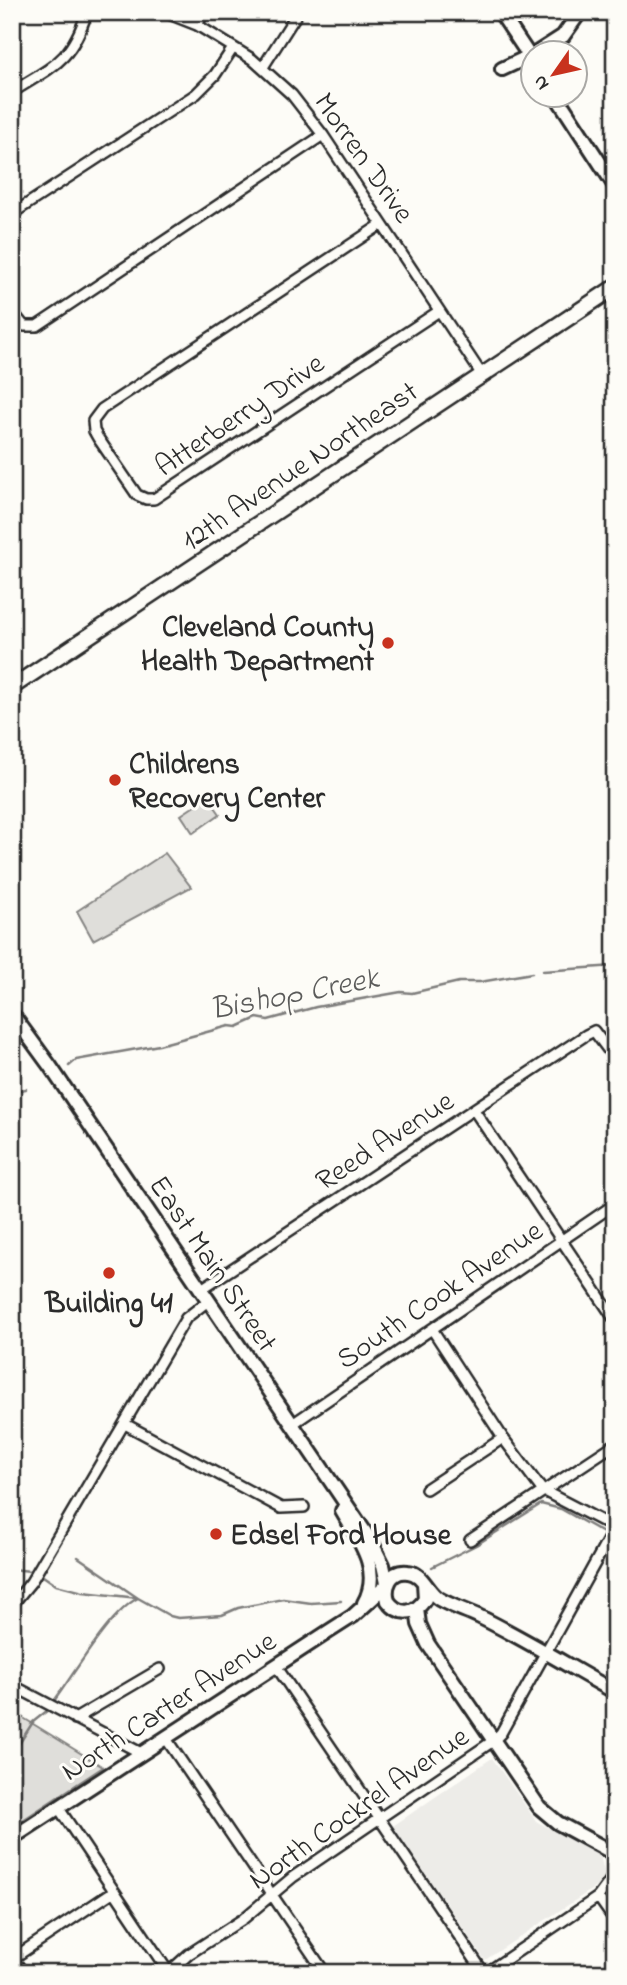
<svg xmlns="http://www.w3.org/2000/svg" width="627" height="1985" viewBox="0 0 627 1985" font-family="'Indie Flower',sans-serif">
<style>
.built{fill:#edece8}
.green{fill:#dfdeda;stroke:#858482;stroke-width:2}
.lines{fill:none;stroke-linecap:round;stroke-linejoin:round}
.stream{stroke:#7e7d7b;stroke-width:2.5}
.street-casing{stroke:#2b2b2b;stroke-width:14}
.secondary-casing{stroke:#2b2b2b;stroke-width:18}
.primary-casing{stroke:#2b2b2b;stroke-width:19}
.street{stroke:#fdfcf7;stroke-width:9}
.secondary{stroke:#fdfcf7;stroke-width:12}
.primary{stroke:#fdfcf7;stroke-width:14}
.poi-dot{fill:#c8321e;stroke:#fdfcf7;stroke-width:2.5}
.labels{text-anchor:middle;stroke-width:6;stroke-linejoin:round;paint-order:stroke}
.street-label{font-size:30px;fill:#2b2b2b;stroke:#fdfcf7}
.poi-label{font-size:30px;font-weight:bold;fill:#2b2b2b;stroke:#fdfcf7;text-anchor:start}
.water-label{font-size:32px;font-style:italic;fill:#5b5b5a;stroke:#fdfcf7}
</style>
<rect width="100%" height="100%" fill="#fdfcf7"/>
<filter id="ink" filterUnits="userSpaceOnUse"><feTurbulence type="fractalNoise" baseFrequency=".0143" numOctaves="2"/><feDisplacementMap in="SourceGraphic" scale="14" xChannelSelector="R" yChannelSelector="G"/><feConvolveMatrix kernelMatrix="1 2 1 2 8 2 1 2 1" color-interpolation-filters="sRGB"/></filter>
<g filter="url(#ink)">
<!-- built -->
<path class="built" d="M492 1758 536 1821 600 1856 605 1875 600 1884 485 1960 393 1826Z"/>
<!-- green -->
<path class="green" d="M208 797 220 814 193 833 181 815Z
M165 853 191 887 93 940 77 911Z
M12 1711 103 1767 12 1827Z"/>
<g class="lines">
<!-- stream -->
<path class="stream" d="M543 971 615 966
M69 1066 76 1060 159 1045 229 1026 237 1027 257 1018 268 1020 316 1007 401 992 412 993 459 982H480L532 973
M12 1091 26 1089
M432 1567 476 1545 541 1504 561 1509 607 1535
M12 1569 30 1571
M43 1576 56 1585 83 1592 138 1598 170 1616 178 1618 222 1615 238 1608 283 1599 311 1603 341 1601
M54 1701C75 1673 109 1613 138 1598L78 1557
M12 1755 33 1722 48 1710"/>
<!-- street casing -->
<g class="street-casing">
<path id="street" d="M164 12 197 25 252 59 292 95 323 135 482 375
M197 25 204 12
M263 67 298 12
M12 92C53 66 71 62 87 12
M12 214 196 94 215 75 233 48
M382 224 102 409 93 421 94 431 98 438 137 495 146 499H154L439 311
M12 311 24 326H37L323 135
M474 1110 615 1320
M200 1290 586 1035 594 1031 615 1059
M432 1329 503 1438 542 1490 615 1528
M125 1424 281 1508 304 1507
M291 1425 615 1204
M426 1489 503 1438
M470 1540 615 1444
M12 1605 31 1582 186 1318 208 1301
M276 1666 484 1973
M12 1685 141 1753
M75 1719 160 1669
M165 1737 325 1973
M58 1807 169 1973
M598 1897 615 1921
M13 1958 23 1973
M12 1959 114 1891
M168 1973 189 1954 243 1919 293 1877 493 1741 501 1733 615 1527
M486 1973 598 1897 615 1874"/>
</g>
<!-- secondary casing -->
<g class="secondary-casing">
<path id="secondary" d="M500 12 532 60
M538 52 563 36 580 12
M502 69 532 55
M555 94 615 186
M12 1014 50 1066 371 1541 383 1565 387 1583
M342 1511C358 1539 383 1570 364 1603
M424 1583 425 1599C415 1615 399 1616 388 1601 384 1587 390 1570 408 1572 423 1573 427 1592 439 1599 451 1606 465 1610 478 1616 525 1639 570 1667 615 1692
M417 1609 419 1624 428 1644 539 1807 558 1823 615 1854
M12 1838 328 1632 353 1616 386 1586"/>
</g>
<!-- primary casing -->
<g class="primary-casing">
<path id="primary" d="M12 687 615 287"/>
</g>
<!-- street -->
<use href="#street" class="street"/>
<!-- secondary -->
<use href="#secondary" class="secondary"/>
<!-- primary -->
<use href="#primary" class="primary"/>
</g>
</g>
<!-- markers -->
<g class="poi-dot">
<circle cx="388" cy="643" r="7"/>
<circle cx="115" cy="780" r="7"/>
<circle cx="109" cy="1273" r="7"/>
<circle cx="216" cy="1534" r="7"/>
</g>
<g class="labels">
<!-- street labels -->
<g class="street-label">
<text transform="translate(365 157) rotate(55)" y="10">Morren Drive</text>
<text transform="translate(239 414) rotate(-34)" y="10">Atterberry Drive</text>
<text transform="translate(299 465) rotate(-34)" y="10">12th Avenue Northeast</text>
<text transform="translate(384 1140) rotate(-33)" y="10">Reed Avenue</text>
<text transform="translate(214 1263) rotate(56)" y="10">East Main Street</text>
<text transform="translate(439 1294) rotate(-34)" y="10">South Cook Avenue</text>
<text transform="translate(168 1705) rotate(-33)" y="10">North Carter Avenue</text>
<text transform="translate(358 1807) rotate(-35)" y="10">North Cockrel Avenue</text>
</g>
<!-- poi labels -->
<g class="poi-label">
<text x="374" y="636" text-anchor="end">Cleveland County<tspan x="374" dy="34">Health Department</tspan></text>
<text x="129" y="773">Childrens<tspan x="129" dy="34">Recovery Center</tspan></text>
<text x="109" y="1312" text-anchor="middle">Building 41</text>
<text x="230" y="1544">Edsel Ford House</text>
</g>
<!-- water labels -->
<g class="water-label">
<text transform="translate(294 992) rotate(-11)" y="11">Bishop Creek</text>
</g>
</g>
<!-- margin -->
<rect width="627" height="1985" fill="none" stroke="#fdfcf7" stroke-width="42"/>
<rect x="21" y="21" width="585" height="1943" fill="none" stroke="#2b2b2b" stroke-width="2.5" filter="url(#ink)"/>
<!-- north arrow -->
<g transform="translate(554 74) rotate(236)"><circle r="33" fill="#fdfcf7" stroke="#a9a8a5" stroke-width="2"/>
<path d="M0-5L12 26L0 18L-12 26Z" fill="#c8321e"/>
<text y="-10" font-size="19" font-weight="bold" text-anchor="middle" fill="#2b2b2b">N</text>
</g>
</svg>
